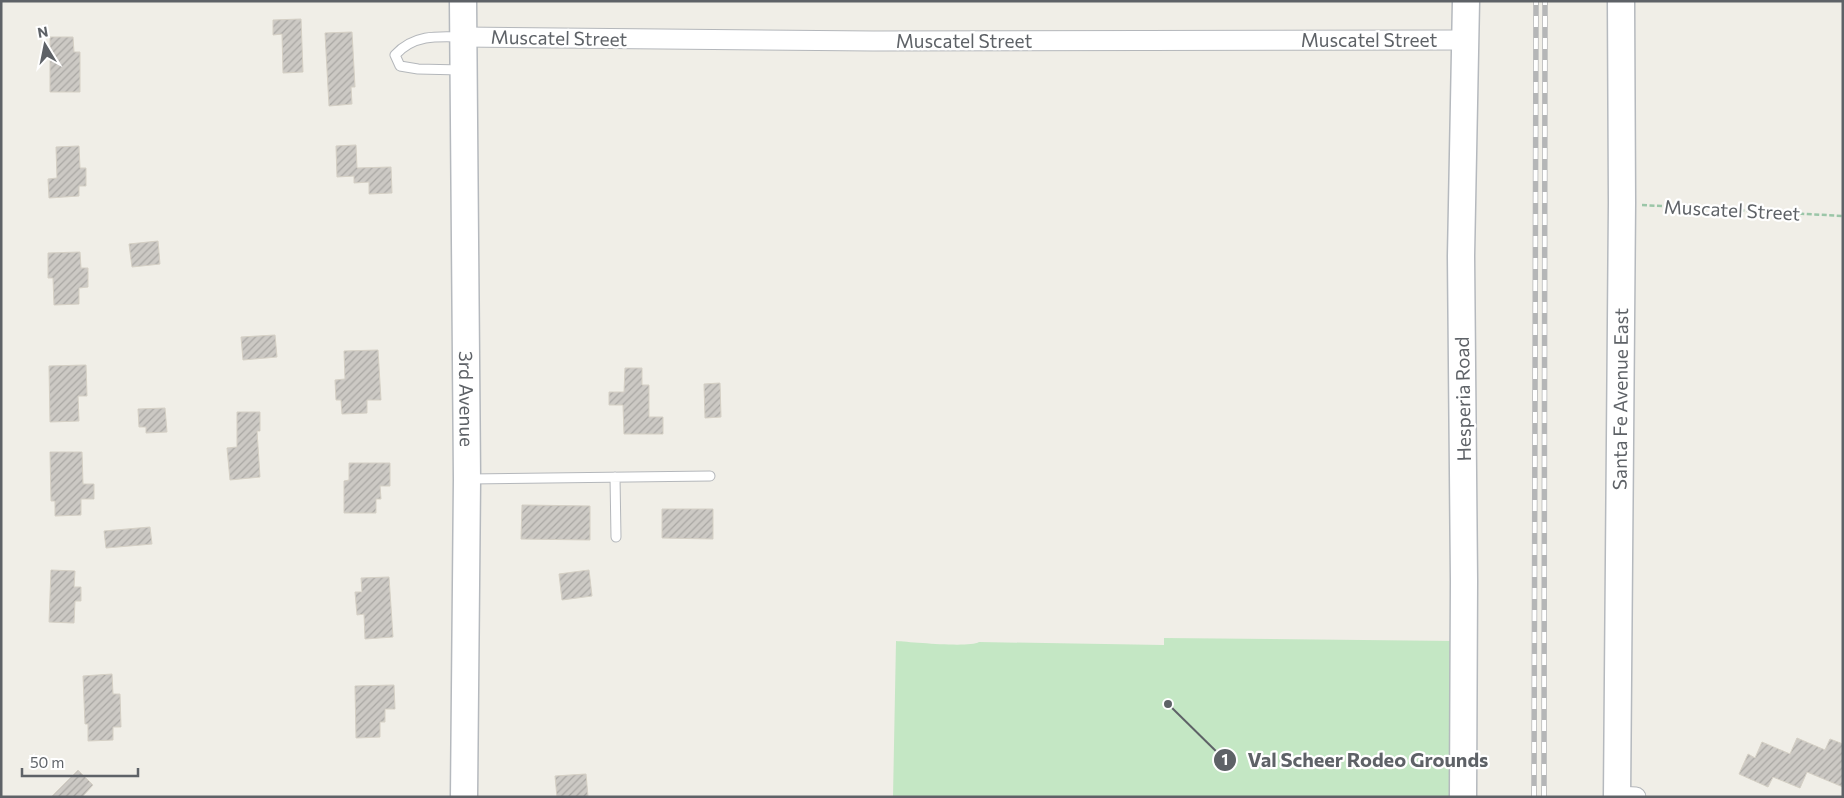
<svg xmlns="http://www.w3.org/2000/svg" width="1844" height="798" viewBox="0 0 1844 798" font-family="Commissioner,sans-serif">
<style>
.green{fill:#c4e7c4}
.building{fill:url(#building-hatch);stroke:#d5d0c5}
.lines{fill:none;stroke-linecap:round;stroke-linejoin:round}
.lane-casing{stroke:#b4b7bb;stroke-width:11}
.street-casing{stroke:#b4b7bb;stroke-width:21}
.secondary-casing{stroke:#b5b9be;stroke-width:29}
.path{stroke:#9bc6a8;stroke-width:2.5;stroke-dasharray:5 2.5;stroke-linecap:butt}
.lane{stroke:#fff;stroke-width:9}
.street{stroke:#fff;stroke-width:19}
.secondary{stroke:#fff;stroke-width:26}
.rail-casing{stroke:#b5b6b7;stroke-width:5.5}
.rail{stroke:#fff;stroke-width:4;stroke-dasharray:11;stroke-linecap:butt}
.labels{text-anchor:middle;stroke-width:4.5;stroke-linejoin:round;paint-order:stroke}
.street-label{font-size:19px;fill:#5e6267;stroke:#fff}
.leader{fill:none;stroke:#5e6267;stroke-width:2}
.callout-dot{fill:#5e6267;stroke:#fff;stroke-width:2}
.mark-label{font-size:15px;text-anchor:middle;font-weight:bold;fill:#fff}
.callout-label{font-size:20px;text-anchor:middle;font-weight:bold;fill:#5e6267;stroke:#fff;stroke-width:4.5;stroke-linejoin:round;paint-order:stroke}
</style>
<defs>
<pattern id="building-hatch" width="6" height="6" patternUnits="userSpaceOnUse" patternTransform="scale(1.25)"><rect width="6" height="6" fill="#ccc9c4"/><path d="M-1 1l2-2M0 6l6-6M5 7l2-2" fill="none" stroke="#a9a7a3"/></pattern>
</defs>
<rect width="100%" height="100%" fill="#f0eee7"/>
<!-- green -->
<path class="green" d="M1164 638 1456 641 1455 797H893L896 641C911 642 969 648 979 642L1164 645Z"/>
<!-- building -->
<path class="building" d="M301 19 303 72 283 73 282 34 273 35V20Z
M352 32 355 87H351L352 104 329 106 325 33Z
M50 37H73L74 52H80V92H50Z
M356 145 357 168 391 167 392 193 369 194V182L354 183V176L337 177 336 146Z
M79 146 80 168H86V186H79V196L49 198 48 179 57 178 56 147Z
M158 241 160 264 132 267 129 244Z
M80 252 81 268H88V287L79 288V304L54 305 53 278H48V253Z
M275 335 277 357 243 360 241 337Z
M378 350 381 400H367V413L342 414 341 400H336L335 380 345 379 344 351Z
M86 365 87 396H78L79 421 50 422 49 366Z
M625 368H642V385H649V417H663V434H624L623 405H609V392H624Z
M720 383 721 417 705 418 704 384Z
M165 408 167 432 146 433V427H139L138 409Z
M237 412H260V431H257L260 477 230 480 227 448 237 447Z
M50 452H82L83 484H94V499H81V515L55 516V501H51Z
M349 463H390V486H380L381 499H376V513H344V481L349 480Z
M522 505 590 506V540L521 539Z
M662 509H713V539L662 538Z
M150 527 152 544 106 548 104 531Z
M51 570 75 571 74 587H81V601H75L74 623 49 622Z
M589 570 592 596 562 600 559 574Z
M389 577 393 637 365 639 364 614 357 615 355 592H362L361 578Z
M112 674 113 694H120L121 727H113V740L88 741V724H85L83 676Z
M394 685 395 709H385V722H380V737L356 738 355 686Z
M1797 738 1825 750 1830 739 1843 744V787L1807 772 1800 788 1773 777 1768 787 1739 774 1748 754 1755 758 1762 742 1790 754Z
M78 770 93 785 82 797H51Z
M586 774 588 797H557L555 776Z"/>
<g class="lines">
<!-- lane casing -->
<g class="lane-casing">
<path id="lane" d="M461 70 418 69 400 66 395 55C413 35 436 36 461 37
M615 477 616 537
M470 479 710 476"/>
</g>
<!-- street casing -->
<g class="street-casing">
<path id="street" d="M463 37 873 41 1466 40
M1617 796 1636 797"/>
</g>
<!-- secondary casing -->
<g class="secondary-casing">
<g id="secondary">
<path id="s1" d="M463 1 467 479 464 797"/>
<path d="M1463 797 1464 581 1461 256 1466 1"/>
<path id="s2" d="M1617 797 1622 203 1621 1"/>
</g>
</g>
<!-- path -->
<path class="path" d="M1642 205 1843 216"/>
<!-- lane -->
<use href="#lane" class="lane"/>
<!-- street -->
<use href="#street" class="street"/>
<!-- secondary -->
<use href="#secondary" class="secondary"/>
<!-- rail casing -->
<g class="rail-casing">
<path id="rail" d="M1534 797 1536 1
M1544 797 1545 1"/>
</g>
<!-- rail -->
<use href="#rail" class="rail"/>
</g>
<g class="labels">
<!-- street labels -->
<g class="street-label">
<text transform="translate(559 38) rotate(1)" y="7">Muscatel Street</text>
<text x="1369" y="47">Muscatel Street</text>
<text x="964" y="48">Muscatel Street</text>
<text transform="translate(1732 210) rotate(3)" y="7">Muscatel Street</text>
<text dy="7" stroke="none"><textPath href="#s1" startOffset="398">3rd Avenue</textPath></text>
<text transform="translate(1463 399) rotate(-91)" y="7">Hesperia Road</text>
<text dy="7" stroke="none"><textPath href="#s2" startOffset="398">Santa Fe Avenue East</textPath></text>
</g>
</g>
<!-- callouts -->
<path class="leader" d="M1168 704L1225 760"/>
<g class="callout-dot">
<circle cx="1168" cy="704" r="5"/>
<circle cx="1225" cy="760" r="12"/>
</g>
<g class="mark-label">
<text x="1225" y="765">1</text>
</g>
<g class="callout-label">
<text x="1368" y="767">Val Scheer Rodeo Grounds</text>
</g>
<!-- border -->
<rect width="1844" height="798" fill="none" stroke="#5e6267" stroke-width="5"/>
<!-- north arrow -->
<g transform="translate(45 45) rotate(350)" stroke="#ffffff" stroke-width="4" paint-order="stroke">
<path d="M0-4L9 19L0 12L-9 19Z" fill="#5e6267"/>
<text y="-8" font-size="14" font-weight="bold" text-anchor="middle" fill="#5e6267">N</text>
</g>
<!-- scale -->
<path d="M22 768v8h116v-8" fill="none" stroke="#5e6267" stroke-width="2.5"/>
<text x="30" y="768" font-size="15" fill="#5e6267" stroke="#ffffff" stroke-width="4" paint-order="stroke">50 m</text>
</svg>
